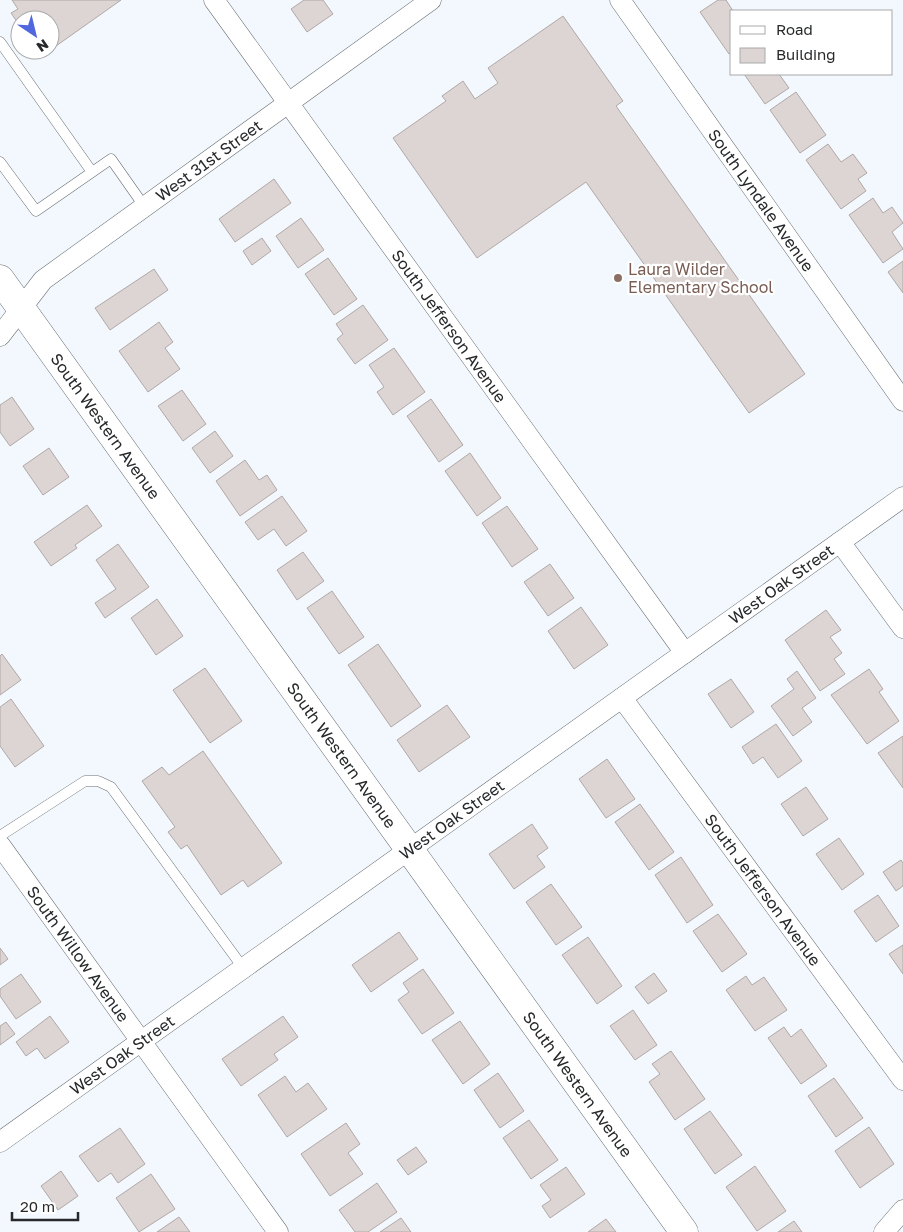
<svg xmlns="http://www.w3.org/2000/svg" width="903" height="1232" viewBox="0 0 903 1232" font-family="'Golos Text',sans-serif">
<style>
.building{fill:#ddd5d3;stroke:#b0a8a6}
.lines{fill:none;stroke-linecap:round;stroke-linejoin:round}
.lane-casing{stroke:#6a6f73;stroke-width:11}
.street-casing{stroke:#6a6f73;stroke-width:21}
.secondary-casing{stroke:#6a6f73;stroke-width:29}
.lane{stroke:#fff;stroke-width:10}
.street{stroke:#fff;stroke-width:20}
.secondary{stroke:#fff;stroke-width:28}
.education-dot{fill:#8d6e63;stroke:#fff;stroke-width:2}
.labels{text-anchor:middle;stroke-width:4.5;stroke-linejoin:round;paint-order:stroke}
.street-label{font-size:16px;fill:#26282a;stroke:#fff}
.education-label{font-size:16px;fill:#785e54;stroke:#fff;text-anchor:start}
</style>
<rect width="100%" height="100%" fill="#f2f8fd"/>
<!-- building -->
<path class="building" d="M12 0H121L56 46 50 38V20H20V26L11 13 18 9Z
M304 0H323L333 14 307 32 291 9Z
M718 0H726L733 11 732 52 729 54 700 12Z
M563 16 623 101 616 106 805 374 749 413 586 182 477 258 393 138 446 101 442 96 463 81 475 99 498 83 488 68Z
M744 74H779L789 88 765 104Z
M796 92 826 135 800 153 770 110Z
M828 144 841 162 853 154 867 173 858 179 866 191 841 209 806 160Z
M274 179 291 203 235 242 219 219Z
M873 198 883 213 892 207 903 223 892 232 903 249 883 263 849 215Z
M301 218 324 250 298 268 276 236Z
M262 238 271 251 252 265 243 251Z
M328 258 357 299 334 315 305 274Z
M903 261V293L888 272Z
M154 269 168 290 110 330 95 308Z
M363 305 388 340 355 364 337 339 343 334 336 324Z
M159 322 173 342 165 348 180 369 148 392 119 351Z
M394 348 425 392 393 415 377 392 384 387 369 365Z
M182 390 206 424 183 441 158 406Z
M12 397 34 429 10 446 0 432V405Z
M431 399 463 445 439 462 407 416Z
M215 431 233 456 210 473 192 448Z
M49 448 69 477 43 495 23 466Z
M470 453 501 498 477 516 445 471Z
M245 460 259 480 267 475 277 490 240 516 216 481Z
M282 496 307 531 286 546 274 529 258 540 245 522Z
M87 505 102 526 75 545 77 548 51 566 34 542Z
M507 506 538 549 512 567 482 523Z
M118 544 149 587 105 618 95 603 116 589 96 560Z
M303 552 324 581 297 600 277 570Z
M550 564 574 598 548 616 524 582Z
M332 591 364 637 339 654 307 608Z
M157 599 183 636 156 655 131 618Z
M581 607 608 645 574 669 548 631Z
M826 610 841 630 830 637 842 653 834 659 845 674 820 691 785 640Z
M378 644 421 706 391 727 348 665Z
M2 654 21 680 0 695V656Z
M205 668 242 721 210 743 173 690Z
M869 669 883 689 879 692 899 721 867 744 831 695Z
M797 671 816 698 802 708 812 722 793 736 771 706 794 689 787 679Z
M731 679 754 712 731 728 708 694Z
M11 699 44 746 15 767 0 746V707Z
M447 705 470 737 419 772 397 740Z
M776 724 802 761 778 778 763 757 753 764 742 747Z
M903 736V788L878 753Z
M203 751 282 863 248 887 243 880 221 895 187 845 181 849 168 832 175 827 142 781 162 767 169 775Z
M607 759 635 799 606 818 579 779Z
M806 787 828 819 803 836 781 804Z
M640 804 674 852 649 870 615 822Z
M532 824 548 848 537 856 545 867 514 889 489 854Z
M839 838 864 874 842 890 816 854Z
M681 857 713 905 687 923 655 875Z
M901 860 903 863V886L896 891 883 872Z
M551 884 582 927 556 945 526 902Z
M878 895 899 926 876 942 854 911Z
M718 914 747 954 722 972 693 931Z
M399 932 418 959 371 992 352 965Z
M588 937 622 986 597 1004 562 955Z
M903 945V974L889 954Z
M0 948 8 959 0 965Z
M423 969 454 1013 422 1034 398 1000 409 992 403 983Z
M654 973 667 991 648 1004 635 987Z
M21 974 41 1002 16 1019 0 996V989Z
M746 976 752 985 764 977 787 1010 755 1031 726 990Z
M633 1010 657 1045 635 1060 610 1026Z
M50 1016 69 1042 45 1059 37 1048 26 1056 16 1042Z
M283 1016 298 1037 274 1054 278 1060 241 1086 222 1059Z
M460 1021 490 1064 463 1084 432 1040Z
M6 1022 15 1034 0 1045V1026Z
M784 1027 791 1037 801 1029 827 1066 801 1084 768 1038Z
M671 1051 705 1099 675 1120 649 1082 660 1074 652 1064Z
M498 1073 524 1111 500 1128 474 1090Z
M285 1076 296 1092 308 1083 327 1109 287 1137 258 1095Z
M834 1078 863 1118 836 1137 808 1096Z
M710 1111 742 1155 715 1174 684 1129Z
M529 1120 558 1160 531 1179 503 1138Z
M346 1123 360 1144 348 1153 363 1174 330 1196 301 1154Z
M869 1127 894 1164 860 1188 835 1151Z
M120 1128 145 1164 118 1183 111 1173 98 1182 79 1156Z
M416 1147 427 1162 408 1175 397 1160Z
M755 1166 786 1211 757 1231 726 1187Z
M566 1167 585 1194 550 1218 542 1206 551 1200 540 1185Z
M61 1171 78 1196 58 1210 41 1186Z
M151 1174 175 1209 139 1232 116 1198Z
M377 1183 397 1212 368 1232H355L339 1210Z
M179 1217 190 1232H157Z
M401 1218 411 1232H380Z
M606 1219 616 1232H588Z
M794 1221 802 1232H778Z"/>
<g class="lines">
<!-- lane casing -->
<g class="lane-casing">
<path id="lane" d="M0 42 92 172
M0 162 36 211 111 159 144 206
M0 836 85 781H98L111 787 244 969"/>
</g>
<!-- street casing -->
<g class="street-casing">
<g id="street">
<path id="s1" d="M214 0 685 653"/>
<path id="s2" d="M620 0 903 401"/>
<path id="s3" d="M0 336 43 280 431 0"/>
<path d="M840 542 903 628"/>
<path id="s4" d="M622 698 903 1080"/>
<path id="s5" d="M0 845 278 1232"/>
<path id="s6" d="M0 1142 903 497"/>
<path d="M884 1232 903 1210"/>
</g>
</g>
<!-- secondary casing -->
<g class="secondary-casing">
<g id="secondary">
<path id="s7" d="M0 279 684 1232"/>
</g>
</g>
<!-- lane -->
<use href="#lane" class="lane"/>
<!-- street -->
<use href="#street" class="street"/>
<!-- secondary -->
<use href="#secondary" class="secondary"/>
</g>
<!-- markers -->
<circle class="education-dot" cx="618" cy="278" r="5"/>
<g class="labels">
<!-- street labels -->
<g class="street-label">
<text dy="6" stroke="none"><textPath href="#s3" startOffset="275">West 31st Street</textPath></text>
<text dy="6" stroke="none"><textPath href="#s2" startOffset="245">South Lyndale Avenue</textPath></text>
<text dy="6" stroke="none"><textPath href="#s1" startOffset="402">South Jefferson Avenue</textPath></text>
<text dy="6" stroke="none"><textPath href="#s7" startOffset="181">South Western Avenue</textPath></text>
<text dy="6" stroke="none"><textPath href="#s6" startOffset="960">West Oak Street</textPath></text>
<text dy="6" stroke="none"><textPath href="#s7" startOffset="586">South Western Avenue</textPath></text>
<text dy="6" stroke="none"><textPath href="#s6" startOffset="555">West Oak Street</textPath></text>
<text dy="6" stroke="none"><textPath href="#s4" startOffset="238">South Jefferson Avenue</textPath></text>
<text dy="6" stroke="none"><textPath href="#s5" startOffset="134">South Willow Avenue</textPath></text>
<text dy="6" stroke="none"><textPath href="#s6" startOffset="150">West Oak Street</textPath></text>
<text dy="6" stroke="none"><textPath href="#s7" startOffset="991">South Western Avenue</textPath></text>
</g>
<!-- education labels -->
<g class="education-label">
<text x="628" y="275">Laura Wilder<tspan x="628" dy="18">Elementary School</tspan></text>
</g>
</g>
<!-- legend -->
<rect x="730" y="10" width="162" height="65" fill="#ffffff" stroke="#a8a9aa"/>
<rect x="740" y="26" width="25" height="8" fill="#ffffff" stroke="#a8a9aa"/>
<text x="776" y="35" font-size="15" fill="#26282a">Road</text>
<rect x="740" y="48" width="25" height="15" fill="#ddd5d3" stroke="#a8a9aa"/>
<text x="776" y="60" font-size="15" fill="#26282a">Building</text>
<!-- north arrow -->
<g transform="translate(35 35) rotate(145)"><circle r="24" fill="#ffffff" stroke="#a8a9aa"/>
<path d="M0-4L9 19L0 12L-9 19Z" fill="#5167dd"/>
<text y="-8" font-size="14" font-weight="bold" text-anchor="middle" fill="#26282a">N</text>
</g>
<!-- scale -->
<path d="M12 1212v8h66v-8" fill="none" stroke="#26282a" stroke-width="2.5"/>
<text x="20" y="1212" font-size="15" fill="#26282a" stroke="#ffffff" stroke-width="4" paint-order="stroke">20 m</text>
</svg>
